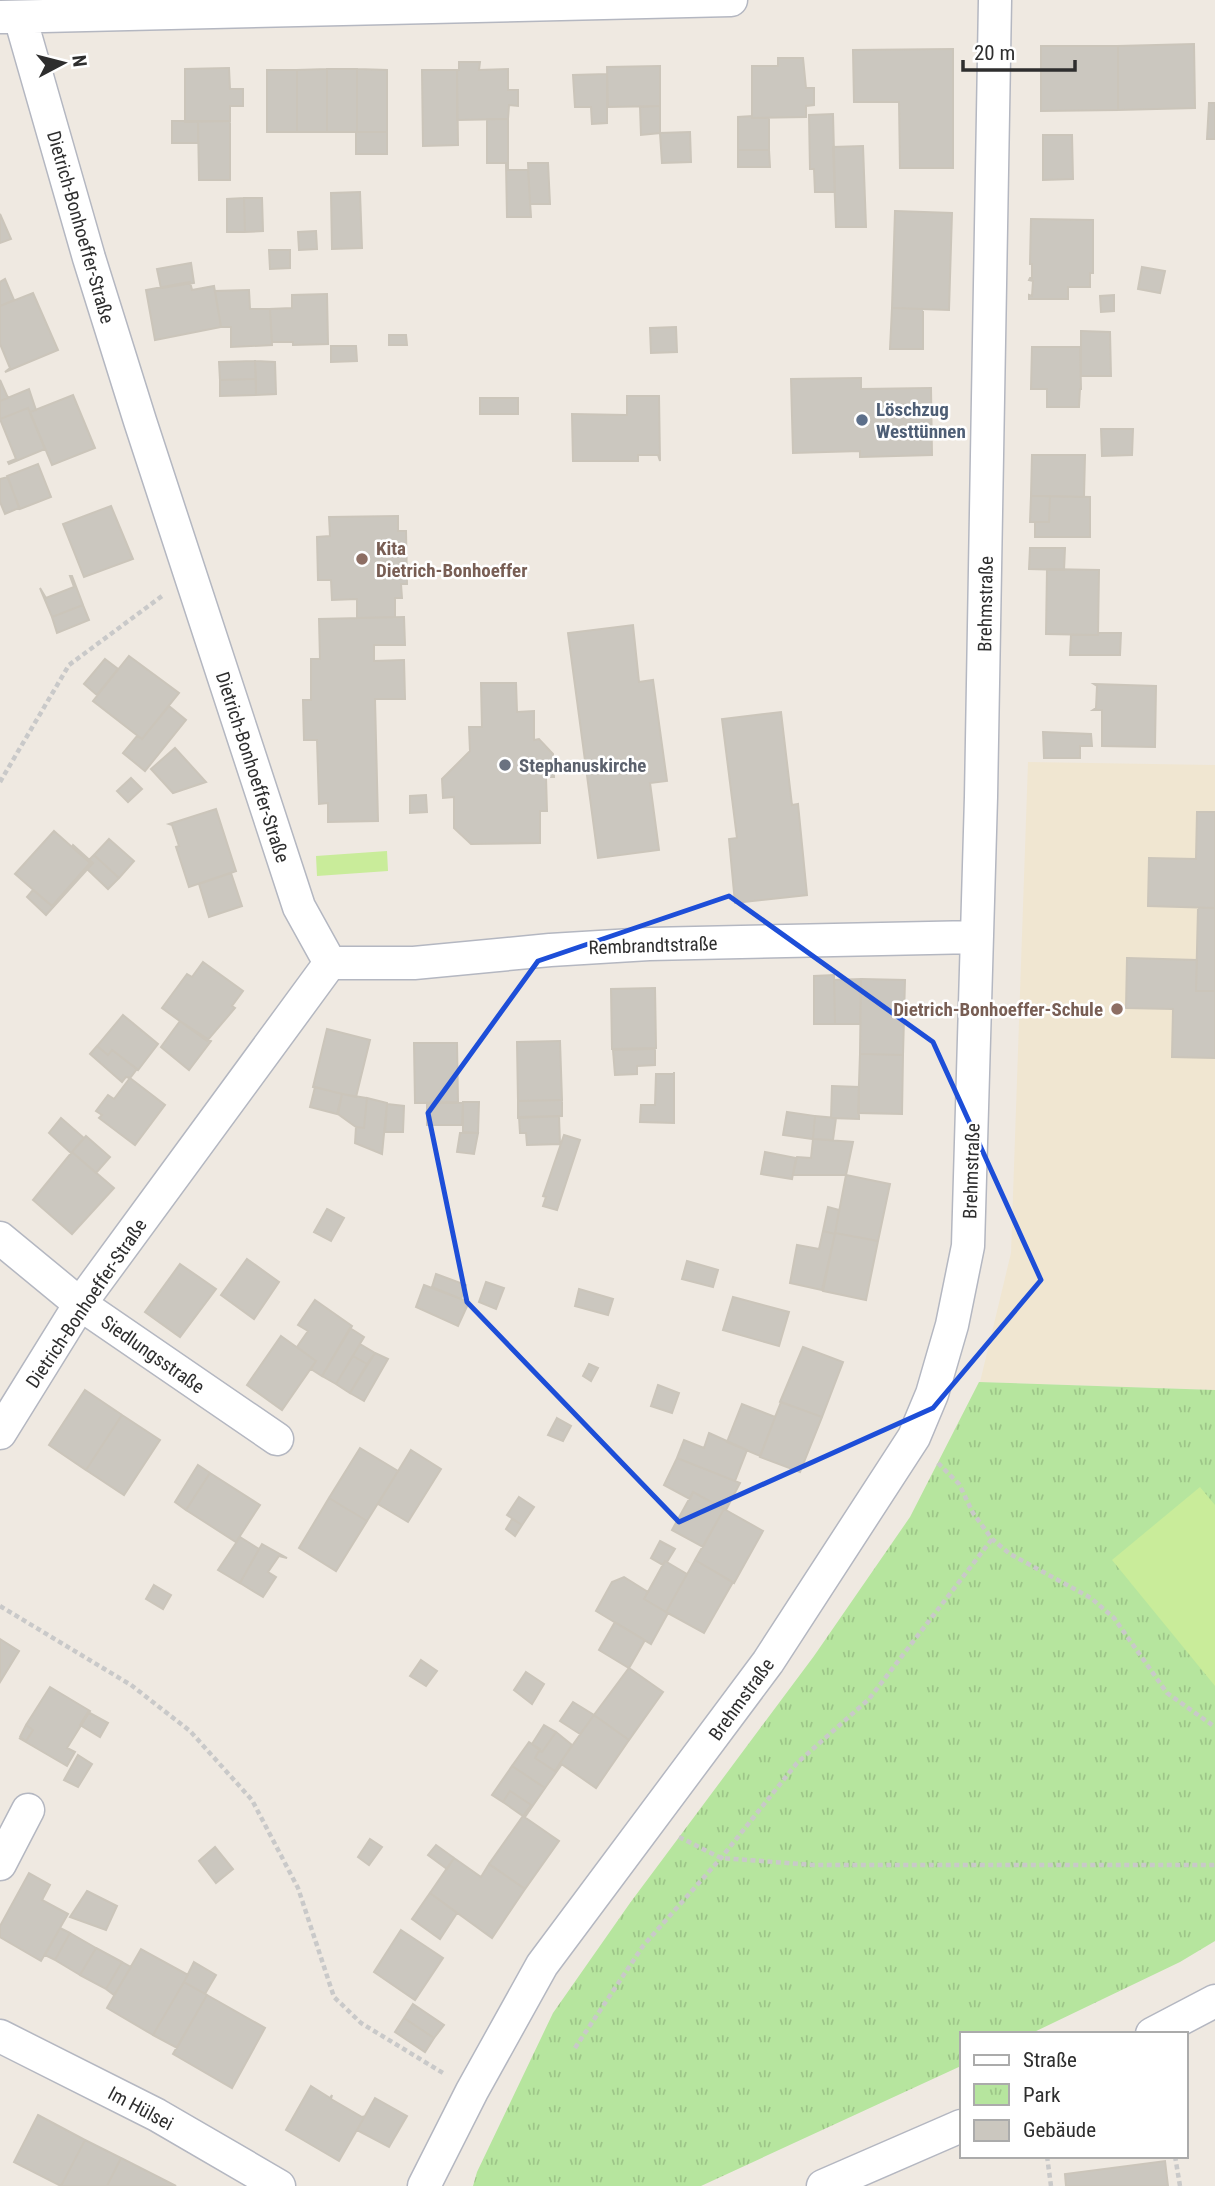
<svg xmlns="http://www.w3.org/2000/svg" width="1215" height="2186" viewBox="0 0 1215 2186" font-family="'Roboto Condensed',sans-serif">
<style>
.education{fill:#f0e6d1}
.park{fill:url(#park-tufts)}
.pitch{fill:#c9ec9a}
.building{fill:#cbc7bf;stroke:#cbc5ba;stroke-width:2}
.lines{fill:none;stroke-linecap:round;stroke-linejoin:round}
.street-casing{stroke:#b4b7c1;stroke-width:35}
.path{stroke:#c9c9c9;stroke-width:4.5;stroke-dasharray:5 3.5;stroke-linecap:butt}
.street{stroke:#fff;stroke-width:32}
.marked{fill:none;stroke:#1d4ed8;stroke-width:5;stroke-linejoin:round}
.service-dot{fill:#5c6f8a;stroke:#fff;stroke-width:2.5}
.education-dot{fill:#8d6e63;stroke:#fff;stroke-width:2.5}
.worship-dot{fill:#6b7280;stroke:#fff;stroke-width:2.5}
.labels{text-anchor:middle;stroke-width:5;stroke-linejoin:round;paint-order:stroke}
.street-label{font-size:19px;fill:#2e2e2e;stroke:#fff}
.service-label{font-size:19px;font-weight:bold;fill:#4e5e75;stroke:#fff;text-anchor:start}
.education-label{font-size:19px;font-weight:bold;fill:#785e54;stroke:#fff;text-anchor:start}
.worship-label{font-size:19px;font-weight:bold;fill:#5b616d;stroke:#fff;text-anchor:start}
</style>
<defs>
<pattern id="park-tufts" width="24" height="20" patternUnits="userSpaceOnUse" patternTransform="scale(1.75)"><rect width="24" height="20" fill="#b6e59e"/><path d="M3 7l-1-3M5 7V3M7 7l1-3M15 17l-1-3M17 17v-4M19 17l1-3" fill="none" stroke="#9dc588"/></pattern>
</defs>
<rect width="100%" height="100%" fill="#efe9e1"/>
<!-- education -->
<path class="education" d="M1028 762 1215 765V1390L980 1382 1011 1253Z"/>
<!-- park -->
<path class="park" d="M979 1382 1215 1390V1941L1180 1962 1030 2034H961V2066L701 2186H473L477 2172 553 2013 630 1903 814 1656 910 1517Z"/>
<!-- pitch -->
<path class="pitch" d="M387 851 388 871 317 876 316 856Z
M1200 1487 1215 1505V1686L1112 1560Z"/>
<!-- building -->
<path class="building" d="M1194 44 1195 108 1118 110V46Z
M1041 46H1118V110L1041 111Z
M953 49V168H900L899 102H854L853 50Z
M778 58H803L806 88H814V105L806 106V117L752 118V66H778Z
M459 62H480L479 70 508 69V90H518V106L509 105 508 119 457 120V70H459Z
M660 66V106L608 107 607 67Z
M229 68 230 89H243V106H230V121L185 122V69Z
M327 69V132H297V70Z
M327 69H357V132H327Z
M357 69 387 70V132H357Z
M267 70H297V132H267Z
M422 70H457L458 145 423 146Z
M607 74V123L592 124 591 107H575L573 75Z
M1209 103H1215V139H1207Z
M660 106V133L641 135 640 107Z
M833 114 835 192H815L814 169H810L809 115Z
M752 116V118H769V150H738V117Z
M487 119H508V163H487Z
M172 121H198V143H172Z
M198 121H230V180H199Z
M356 132H387V154H356Z
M690 132 691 162 662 163 660 133Z
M1043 135H1072L1073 179 1043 180Z
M863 146 866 227H836L833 147Z
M738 150H769L770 167H738Z
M506 163H508V170H528L531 217H507Z
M528 163H548L550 204H530Z
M360 192 362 248 332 249 331 193Z
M244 198H262L263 231 245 232Z
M244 198 245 232H227V199Z
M895 211 952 213 949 310 892 308Z
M0 214 11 239 0 243Z
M1031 219 1093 220V273H1090V287H1068V299H1029V295L1032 296 1033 281 1029 280 1030 278H1032V264H1030Z
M316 231 317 249 299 250 298 232Z
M269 250H290V268L270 269Z
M191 263 194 283 161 288 157 269Z
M1142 267 1165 271 1160 293 1138 289Z
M5 279 14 300 0 306V282Z
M190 282 192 290 214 286 221 327 155 340 146 290Z
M249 290 250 309H270L272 345 231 347V327H221L215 291Z
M33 293 58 350 5 372 10 368 0 344V306Z
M327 294 328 344 293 345V342H272L270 309 292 308V295Z
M1114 295V311L1101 312 1100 296Z
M892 308 923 309V349H890Z
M676 327 677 352 651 353 650 328Z
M1081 331 1110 332 1111 376H1081Z
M389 335H406L407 345H389Z
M331 346H356L357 361 331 362Z
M1032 347H1080L1081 389H1080L1079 407H1047V389H1031Z
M255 361 256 379 220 380 219 362Z
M255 361 275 362 276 394 256 395Z
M861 378V389L931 388 932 455 860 457V451L793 453 791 379Z
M256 379V395L220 396V380Z
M0 380 8 398 0 401Z
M29 389 36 410 30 412 28 408 0 419V401Z
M73 395 95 448 52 465 30 412Z
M627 396H659L660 461 658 455H638V461H573L572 414 627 415Z
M480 398H518V414H480Z
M28 408 45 449 9 464 8 462 16 459 0 419Z
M1101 429H1133L1132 455 1102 456Z
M1032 455H1085L1084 497 1031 496Z
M38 464 51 497 20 509 7 476Z
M8 477 19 508 5 514 0 502V479Z
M1031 496H1050L1049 522H1030Z
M1050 496 1090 497V537H1035V522H1049Z
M111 506 133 559 84 577 63 524Z
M398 516V531H406L407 584H401L402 598H395V617L357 618V599L332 600 331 580H318L317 537 330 536 329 517Z
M1030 548H1065L1064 570 1029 569Z
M1047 569 1099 570 1098 635 1046 634Z
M70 576H72L83 605 52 617 40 588 46 598 74 587Z
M83 605 89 620 57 633 52 617Z
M404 617 405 645H374V661L404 660 405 699H375L378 821 328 822V803L319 804 317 740H304L303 700H311V659H320L319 619Z
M633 625 639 682 653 680 667 781 650 783 659 850 598 858 568 633Z
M1098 633H1121L1120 655H1070L1071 635H1098Z
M129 656 179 693 142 739 93 701Z
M105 659 118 669 97 695 84 684Z
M481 683H516L517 712 534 711V740L539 739 553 754 554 777H546L547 811H540V843L471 844 454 828V797L443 798 442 779 470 751 469 727H482Z
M1094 684 1156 686 1155 747 1102 746V710H1093L1096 708 1097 686Z
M169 706 186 720 145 771 123 753 137 736 142 739Z
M781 712 792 805 798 804 807 895 735 903 729 839 737 838 722 719Z
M1043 732 1091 734 1092 746H1080V758H1044Z
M175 748 206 782 173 793 151 769Z
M131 778 142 789 128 802 117 791Z
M426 795 427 812 410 813V796Z
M216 809 236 871 189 887 176 847 179 846 172 825 169 824Z
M1197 812H1215V908L1148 906 1149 858 1196 859Z
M54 831 90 863 52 906 15 874Z
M109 839 134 861 119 878 94 855Z
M73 845 93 863 46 915 27 897 33 890 52 906 90 863 72 847Z
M94 855 119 878 108 889 87 869 93 863 89 860Z
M231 873 242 906 209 917 199 884Z
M1198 908H1215V991H1196Z
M1127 958 1197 960 1196 991H1215V1058L1172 1057 1173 1009 1126 1008Z
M203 962 243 991 232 1006 235 1008 207 1041 162 1008 187 974 192 977Z
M834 975 835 1024H814V976Z
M861 979 860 1024H835L834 980Z
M861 979 905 980 903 1055 860 1054Z
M655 988 656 1048 612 1049 611 989Z
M123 1015 158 1044 138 1070 112 1050 108 1055 97 1046Z
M180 1021 211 1041 189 1070 161 1047Z
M327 1029 370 1040 356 1097 313 1087Z
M560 1041 562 1100 518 1101 517 1042Z
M414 1043H457L458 1102 415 1103Z
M97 1046 108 1055 112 1050 137 1069 130 1078 126 1077 122 1082 90 1054Z
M655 1049V1065L637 1066V1074L615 1075 613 1050Z
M860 1054 903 1055 902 1114 858 1113Z
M674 1072V1123L640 1122 641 1105H655L656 1074H674Z
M130 1078 165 1105 135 1145 99 1118 102 1115 96 1111 108 1095 114 1099Z
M832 1086 859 1087V1119L831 1118Z
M315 1087 342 1094 337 1114 310 1107Z
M342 1094 367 1098 364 1128 356 1127 338 1114Z
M367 1098 387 1103 382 1154 355 1143 356 1127 364 1128Z
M562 1100V1116L518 1118V1101Z
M463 1102H479L478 1133 463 1132Z
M427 1103H463L462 1125H427Z
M387 1104 404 1106 403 1132H385Z
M787 1112 815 1116 813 1139 783 1135Z
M559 1116 560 1144 527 1145 526 1133H520L519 1117Z
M815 1116 836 1118 833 1140 813 1139Z
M61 1118 84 1138 71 1153 49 1133Z
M460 1133H478L474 1154 457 1152Z
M564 1135 580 1140 557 1210 543 1206 546 1197 543 1196Z
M86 1136 110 1157 96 1173 72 1152Z
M813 1139 853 1142 846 1175H793L797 1157 811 1158Z
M72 1152 114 1188 72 1234 33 1200Z
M765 1152 796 1158 792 1179 761 1174Z
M846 1175 890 1184 878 1241 835 1233Z
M828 1207 839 1210 835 1234 823 1231Z
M327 1209 344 1218 331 1241 314 1232Z
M823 1231 835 1234 822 1290 790 1283 797 1245 819 1249Z
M835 1233 878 1241 866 1300 823 1291Z
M247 1259 279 1282 254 1319 221 1295Z
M687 1261 718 1270 713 1287 682 1279Z
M180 1264 216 1289 180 1337 145 1312Z
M436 1274 466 1285 461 1299 432 1287Z
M486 1282 504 1288 496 1309 479 1302Z
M424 1285 469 1302 458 1326 416 1307Z
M579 1289 613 1299 608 1315 575 1306Z
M733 1297 789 1312 779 1346 723 1330Z
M315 1300 352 1326 322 1376 311 1369 316 1361 297 1347 308 1331 298 1325Z
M350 1328 364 1337 336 1384 322 1376Z
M281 1336 316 1361 282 1410 247 1385Z
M360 1344 375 1353 367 1364 353 1356Z
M803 1347 843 1362 822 1417 780 1402Z
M375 1353 388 1359 364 1401 350 1393Z
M353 1356 367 1364 350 1393 336 1384Z
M589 1364 598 1368 591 1381 583 1376Z
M658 1385 679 1393 672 1413 651 1406Z
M85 1390 122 1415 86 1470 49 1445Z
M781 1402 822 1417 800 1472 760 1457Z
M781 1402 760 1456 727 1442 742 1404 775 1417Z
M122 1415 160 1440 124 1495 86 1470Z
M557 1418 571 1426 563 1441 548 1435Z
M709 1433 747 1450 735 1481 677 1458 684 1440 704 1448Z
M360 1448 398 1471 367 1521 329 1498Z
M411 1450 441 1469 408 1522 378 1504Z
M677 1458 740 1483 726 1510 693 1492 690 1499 664 1485Z
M198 1465 210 1473 186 1510 175 1502Z
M210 1473 260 1505 236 1542 186 1510Z
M693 1492 724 1509 703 1547 672 1530Z
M519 1497 534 1507 522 1525 507 1515Z
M329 1498 367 1521 336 1571 299 1548Z
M724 1509 763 1531 734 1583 695 1560Z
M512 1519 522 1525 515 1536 506 1529Z
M240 1537 259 1549 240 1583 218 1570Z
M660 1541 675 1549 667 1562 665 1561 663 1565 651 1558Z
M262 1544 287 1558 279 1556 268 1572 276 1577 263 1597 240 1583Z
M695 1560 733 1582 704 1633 666 1612Z
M665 1561 687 1574 666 1612 644 1599Z
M624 1577 648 1592 644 1599 668 1613 651 1644 596 1611 612 1582Z
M154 1585 171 1595 163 1609 146 1599Z
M615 1622 645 1640 629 1668 599 1650Z
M0 1639 19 1651 0 1682Z
M421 1660 437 1671 426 1686 410 1676Z
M629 1668 663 1692 629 1740 594 1715Z
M526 1672 544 1684 532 1704 514 1690Z
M50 1687 90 1711 67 1748 75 1752 67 1766 19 1738 26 1741 33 1730 26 1725Z
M573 1702 594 1715 580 1734 560 1721Z
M88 1712 108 1723 100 1737 80 1725Z
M594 1715 629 1740 596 1788 560 1763Z
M26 1725 33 1730 26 1741 20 1737Z
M544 1725 556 1732 542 1752 532 1744Z
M556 1732 572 1745 555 1771 535 1758 539 1751 542 1752Z
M529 1742 540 1749 535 1758 555 1771 562 1764 545 1788 512 1766Z
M78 1755 92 1764 78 1787 64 1780Z
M512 1766 545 1788 525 1817 531 1805 510 1791 503 1802 492 1795Z
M510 1791 531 1805 523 1816 503 1802Z
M523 1816 559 1841 525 1889 489 1864Z
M370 1839 382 1847 369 1865 358 1857Z
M436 1845 454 1858 447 1869 428 1855Z
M215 1847 233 1869 216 1883 199 1861Z
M454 1858 481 1877 489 1864 525 1889 492 1938 430 1893Z
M29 1873 50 1885 42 1900 68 1914 41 1961 0 1937V1926Z
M87 1891 117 1906 106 1930 70 1917Z
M430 1893 457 1913 440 1939 412 1919Z
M60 1928 70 1933 55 1960 45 1955Z
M401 1930 443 1958 415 2000 374 1972Z
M70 1933 96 1948 80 1975 55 1960Z
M96 1948 122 1962 106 1989 80 1975Z
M141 1949 188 1975 153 2035 107 2008Z
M122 1962 131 1967 114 1995 106 1989Z
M194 1962 216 1975 205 1994 184 1982Z
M184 1982 207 1995 177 2048 153 2035Z
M207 1995 265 2028 232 2088 173 2054Z
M413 2004 444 2025 434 2038 404 2018Z
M404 2018 434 2038 425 2052 395 2032Z
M311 2086 330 2098 332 2095 331 2099 362 2117 365 2116 339 2161 286 2130Z
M375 2098 407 2116 389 2147 357 2130Z
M38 2115 85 2140 61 2186 14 2162Z
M85 2140 121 2158 107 2186H61Z
M121 2158 176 2186H107Z
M1165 2161 1168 2186H1066L1065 2174Z"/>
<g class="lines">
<!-- street casing -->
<g class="street-casing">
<path id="street" d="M1 17 731 0
M330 963H414L550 950 649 944 977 937
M0 1238 80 1304 277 1439
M0 1433 80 1304 330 963 299 907 140 421 89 258 20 17
M0 1864 28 1810
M1152 2034 1215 2001
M0 2036 157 2115 279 2186
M424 2186 472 2091 542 1965 768 1662 914 1437 932 1394 952 1325 968 1246 981 797 995 0
M823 2186 961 2126"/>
</g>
<!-- path -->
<path class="path" d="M0 782 69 665 162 596
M938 1463 959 1484 973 1513 992 1539 1010 1554 1091 1598 1114 1618 1167 1693 1215 1727
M0 1606 131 1685 190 1731 252 1800 298 1888 334 1997 361 2023 443 2073
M679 1837 721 1858 814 1865H1215
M575 2048 643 1946 721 1858 797 1763 869 1699 992 1539
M1047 2156 1051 2186
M1175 2156 1180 2186"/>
<!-- street -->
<use href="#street" class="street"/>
</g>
<!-- marked area -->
<path class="marked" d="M729 896 933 1042 1041 1280 933 1408 679 1522 467 1302 428 1113 538 961Z"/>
<!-- markers -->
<circle class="service-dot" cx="862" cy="420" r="7"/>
<g class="education-dot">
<circle cx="362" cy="559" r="7"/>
<circle cx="1117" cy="1009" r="7"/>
</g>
<circle class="worship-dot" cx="505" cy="765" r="7"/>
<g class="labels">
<!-- street labels -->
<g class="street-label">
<text transform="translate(81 227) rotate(74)" y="7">Dietrich-Bonhoeffer-Straße</text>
<text transform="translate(985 604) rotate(-89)" y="7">Brehmstraße</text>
<text transform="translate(253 767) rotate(72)" y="7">Dietrich-Bonhoeffer-Straße</text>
<text transform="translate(653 945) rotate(-2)" y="7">Rembrandtstraße</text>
<text transform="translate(971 1171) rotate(-88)" y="7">Brehmstraße</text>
<text transform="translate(86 1303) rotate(-56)" y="7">Dietrich-Bonhoeffer-Straße</text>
<text transform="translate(153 1354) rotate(35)" y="7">Siedlungsstraße</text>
<text transform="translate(741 1699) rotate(-54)" y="7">Brehmstraße</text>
<text transform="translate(141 2108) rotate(28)" y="7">Im Hülsei</text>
</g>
<!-- service labels -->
<g class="service-label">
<text x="876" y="416">Löschzug<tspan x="876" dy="22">Westtünnen</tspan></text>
</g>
<!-- education labels -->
<g class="education-label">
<text x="376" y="555">Kita<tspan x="376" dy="22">Dietrich-Bonhoeffer</tspan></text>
<text x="1103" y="1016" text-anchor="end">Dietrich-Bonhoeffer-Schule</text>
</g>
<!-- worship labels -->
<g class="worship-label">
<text x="519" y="772">Stephanuskirche</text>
</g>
</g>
<!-- legend -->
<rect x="960" y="2032" width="228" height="126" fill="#ffffff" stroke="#ababab" stroke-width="2"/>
<rect x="974" y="2055" width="35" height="10" fill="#ffffff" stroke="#ababab" stroke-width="2"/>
<text x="1023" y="2067" font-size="21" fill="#2e2e2e">Straße</text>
<rect x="974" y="2084" width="35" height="21" fill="url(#park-tufts)" stroke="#ababab" stroke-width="2"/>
<text x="1023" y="2102" font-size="21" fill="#2e2e2e">Park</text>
<rect x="974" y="2120" width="35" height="21" fill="#cbc7bf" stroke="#ababab" stroke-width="2"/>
<text x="1023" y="2137" font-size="21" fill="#2e2e2e">Gebäude</text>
<!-- north arrow -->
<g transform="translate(63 63) rotate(83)" stroke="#ffffff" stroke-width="5" paint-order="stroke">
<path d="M0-5L12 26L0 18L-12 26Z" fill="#2e2e2e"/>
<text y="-10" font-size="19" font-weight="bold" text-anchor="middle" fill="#2e2e2e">N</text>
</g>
<!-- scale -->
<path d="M963 60v10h112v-10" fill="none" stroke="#2e2e2e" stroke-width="3.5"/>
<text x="974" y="60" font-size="21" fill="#2e2e2e" stroke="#ffffff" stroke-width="5" paint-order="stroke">20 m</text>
</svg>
